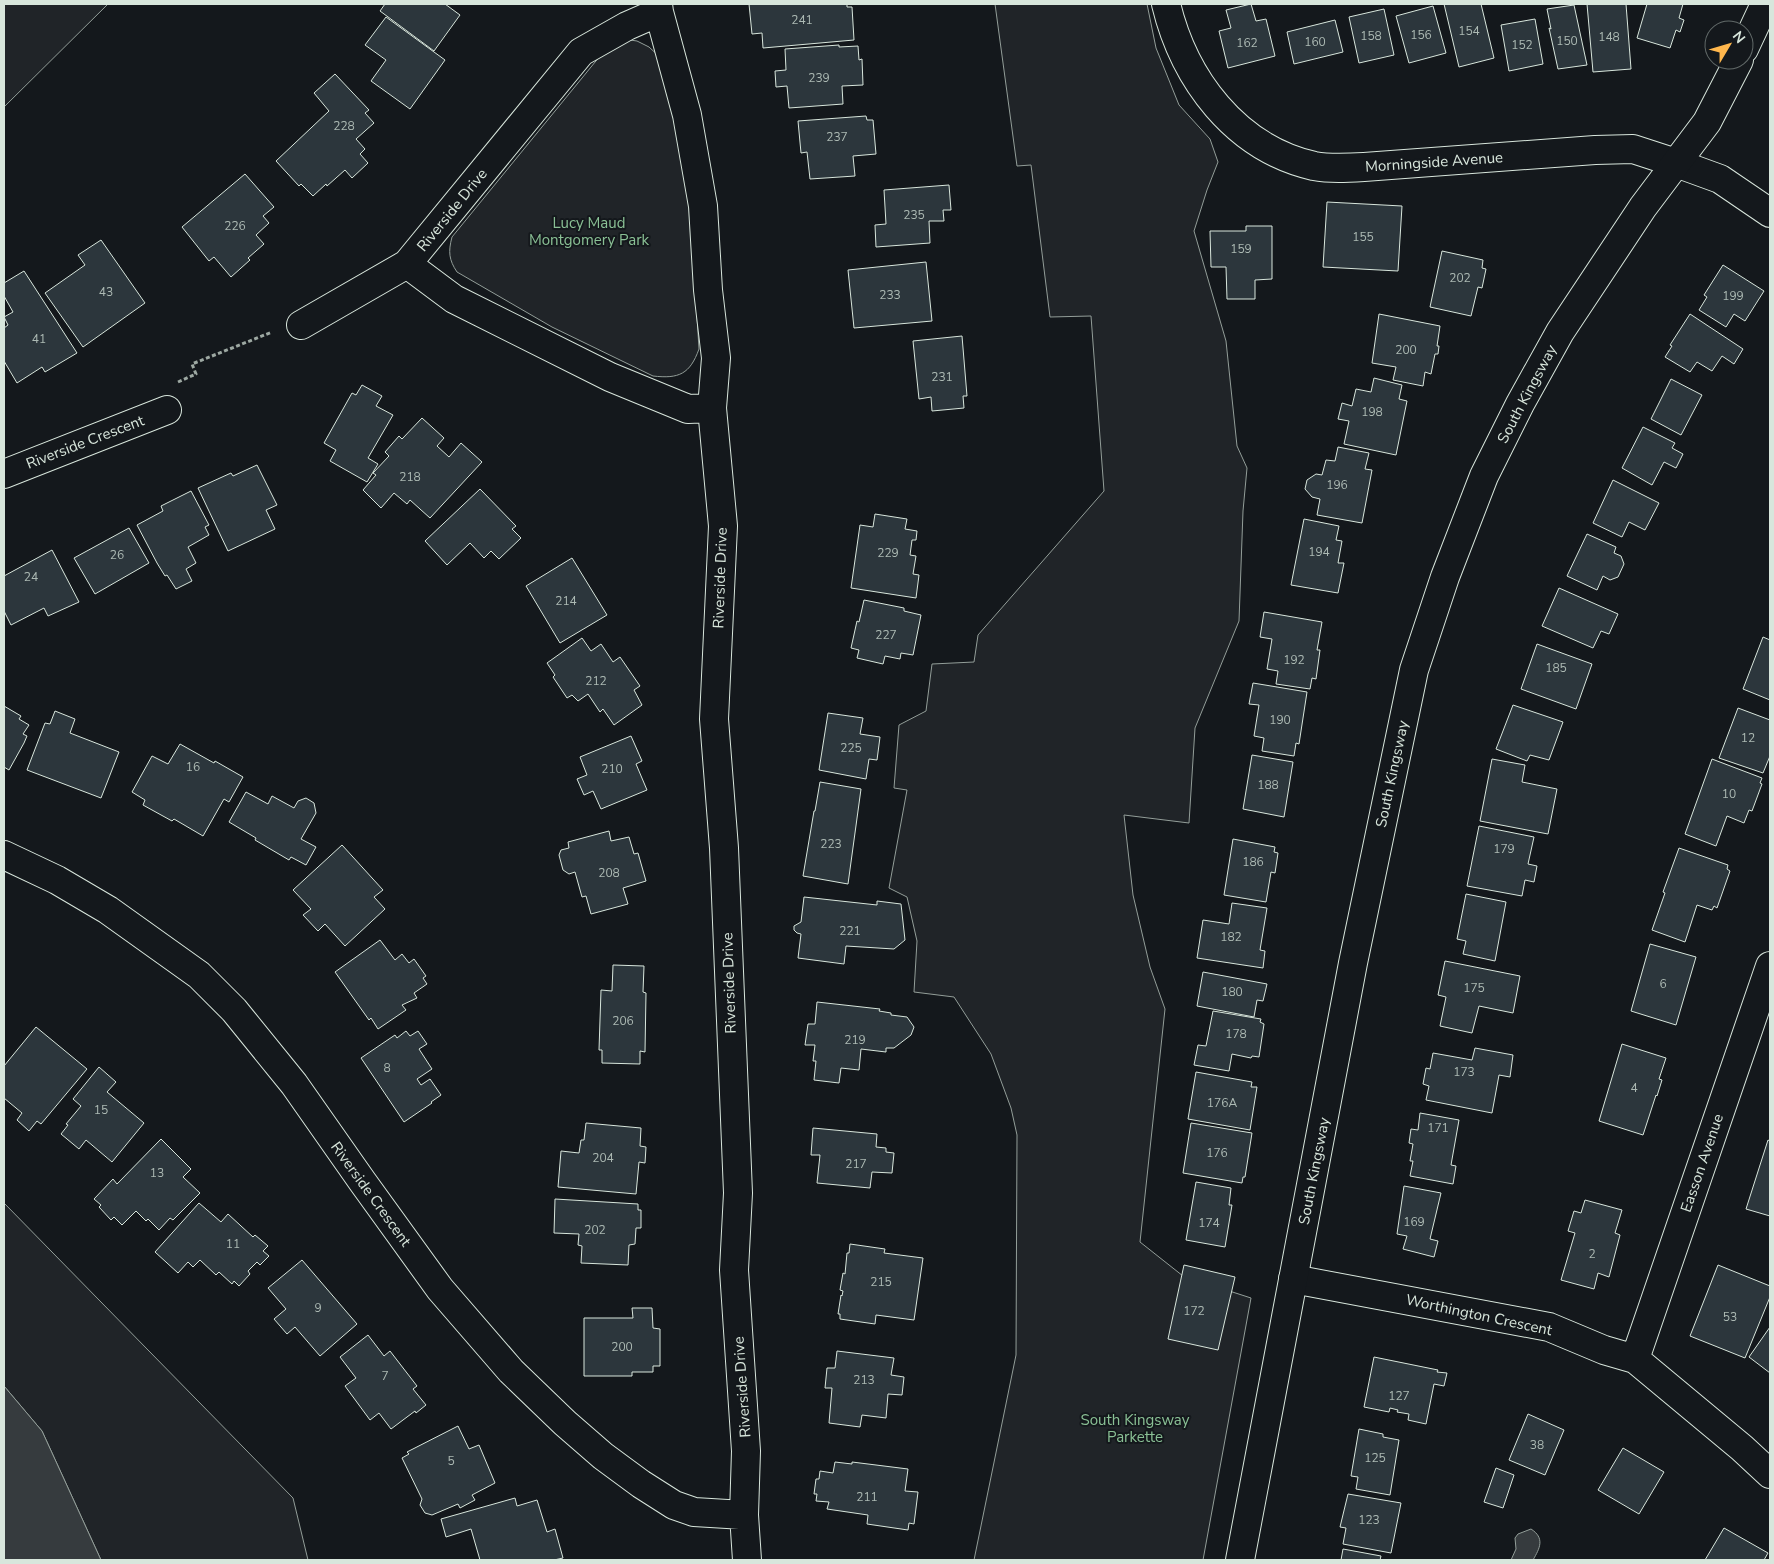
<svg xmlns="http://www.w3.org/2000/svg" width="1774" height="1564" viewBox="0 0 1774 1564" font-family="'Nunito Sans',sans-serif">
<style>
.green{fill:#202428;stroke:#939e99}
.water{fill:#363b3e;stroke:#939e99}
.building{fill:#2c363c;stroke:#d8e6dc}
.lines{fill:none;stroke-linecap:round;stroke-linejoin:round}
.street-casing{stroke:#d8e6dc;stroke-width:30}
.secondary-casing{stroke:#d8e6dc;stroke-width:30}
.path{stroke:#9da8a2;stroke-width:3;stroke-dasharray:4 2.5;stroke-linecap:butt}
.street{stroke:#14181c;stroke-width:28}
.secondary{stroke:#14181c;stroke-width:28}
.labels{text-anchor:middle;stroke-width:4;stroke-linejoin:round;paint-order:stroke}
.number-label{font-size:12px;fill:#adbab4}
.street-label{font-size:15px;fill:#d8e6dc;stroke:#14181c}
.park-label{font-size:15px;fill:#8ac095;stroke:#14181c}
</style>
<rect width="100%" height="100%" fill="#14181c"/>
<!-- green -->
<path class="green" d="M4 4H108L4 107Z
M995 4H1147L1156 48 1179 105 1210 139 1218 162 1207 190 1194 231 1226 341 1237 446 1247 468 1243 511 1239 621 1195 728 1189 823 1124 815 1133 895 1150 967 1165 1009 1140 1242 1183 1276 1251 1298 1203 1560H974L1016 1355 1017 1135 1011 1108 991 1054 954 997 914 992 917 941 907 897 889 888 907 790 894 788 899 725 926 711 932 664 974 662 978 635 1104 491 1091 316 1050 317 1031 165 1017 166Z
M623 39 637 41 649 47 661 58 683 148 690 203 699 349C690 374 679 379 653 376L552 327 457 272C449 260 448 252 452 237L609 45Z
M4 1203 293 1498 308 1560H101L42 1431 4 1386Z"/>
<!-- water -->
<path class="water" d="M4 1386 42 1431 101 1560H4Z
M1531 1529C1545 1538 1540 1548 1533 1560H1511L1516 1549 1515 1538 1518 1534Z"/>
<!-- building -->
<path class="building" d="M385 4H445L460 15 434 51 380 11Z
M749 4H847V7H852L854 40 763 48 762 33 752 34Z
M1251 4 1256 21 1266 19 1275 56 1228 68 1219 31 1231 28 1226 10Z
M1444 4H1481L1494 58 1459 67Z
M1587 4H1626L1631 69 1593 72Z
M1647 4H1683L1679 18 1684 20 1680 32 1676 30 1670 48 1637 38Z
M1574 5 1587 65 1558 69 1549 28 1551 29 1547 9Z
M1433 6 1446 53 1409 63 1396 16Z
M1384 9 1394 55 1359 63 1349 17Z
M386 17 445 60 410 109 371 81 386 60 365 45Z
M1535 19 1543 64 1509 71 1501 25Z
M1335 20 1343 52 1294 64 1287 32Z
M839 45V47L858 46 859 60 862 59 863 85 842 86 843 104 789 108 787 86 776 87 775 71 786 70 785 49Z
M335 74 369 110 365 113 374 123 356 139 365 149 360 154 368 163 352 178 345 170 327 186 326 184 313 196 301 184 299 186 276 161 329 111 314 93Z
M866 116 867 120H873L876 154 853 156 855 176 810 179 807 152 801 153 798 121Z
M245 174 274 207 263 216 269 223 256 235 264 244 248 258 250 260 231 277 214 257 209 261 182 227Z
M949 185 951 210H943L944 221H929L930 243 876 247 875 225 886 224 884 190Z
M1327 202 1402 206 1398 271 1323 267Z
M1246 226H1272V279L1255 280V299H1227L1226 267H1211L1210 231H1246Z
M101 240 145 303 83 347 45 293 85 265 78 255Z
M1442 251 1483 260 1482 268 1486 269 1482 288 1478 287 1471 316 1430 307Z
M926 262 932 321 854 328 848 270Z
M1723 265 1764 291 1745 321 1734 314 1726 327 1699 310 1707 297 1704 295Z
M24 271 77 353 45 372 42 367 17 383 4 361V328L8 325 4 317 13 312 4 296V283Z
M1379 314 1440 326 1437 346H1439L1438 354H1435L1431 374 1425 372 1423 386 1393 380 1396 367 1372 363Z
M1690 314 1743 349 1734 364 1722 356 1712 371 1697 362 1690 372 1665 357 1672 346 1670 345Z
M962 336 967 396H963L964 408 932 411 931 397 919 399 913 341Z
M1374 378 1402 385 1399 399 1407 401 1396 455 1344 444 1349 421 1338 419 1342 403 1352 406 1356 389 1371 392Z
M1671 379 1702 395 1681 435 1651 419Z
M362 385 382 396 376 406 393 415 368 458 378 464 367 482 330 461 336 450 324 443 352 393 356 395Z
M422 418 444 438 437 446 449 457 461 443 482 462 430 518 410 500 407 504 394 493 381 508 363 490 376 475 373 473 389 456 385 452 399 436 402 439Z
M1643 427 1675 443 1672 448 1683 454 1676 468 1664 462 1652 485 1622 468Z
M1338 447 1369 453 1365 469 1372 470 1362 523 1317 515 1320 499 1312 497 1305 489 1307 480 1316 474 1322 475 1326 460 1335 461Z
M257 465 277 505 266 510 275 529 228 551 198 488 231 473 233 476Z
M1613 480 1659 503 1645 530 1629 522 1622 537 1593 523Z
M480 489 516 526 512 529 521 538 499 559 491 551 484 558 470 543 447 565 425 541Z
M191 491 209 525 205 527 209 535 188 547 196 563 186 569 192 581 176 589 167 575 165 576 157 563 137 525 163 511 161 506Z
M875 514 907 519 905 529 917 531 916 540H912L910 555 916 556 913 574 919 575 916 598 851 588 860 525 873 527Z
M1304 519 1339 526 1336 540 1342 541 1338 563H1344L1338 593 1291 585Z
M129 528 149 563 95 594 74 558Z
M1587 534 1616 547 1614 553 1621 556 1624 564 1618 577 1610 580 1603 576 1597 590 1567 576Z
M52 550 79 602 48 616 44 608 11 625 4 611V576Z
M572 558 607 615 560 643 526 586Z
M1559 588 1618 614 1609 634 1601 631 1593 648 1542 626Z
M864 600 904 608V611L921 615 913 655 901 653 900 659 885 656 883 664 857 658 859 650 851 648 857 621 859 622Z
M1264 612 1322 622 1317 650H1320L1316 679 1312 678 1310 689 1276 684 1278 671 1267 669 1272 639 1260 637Z
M1763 637 1770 640V700L1743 689Z
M582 638 591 651 601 644 613 662 620 657 640 686 634 690 642 705 614 725 603 709 600 712 588 694 578 701 572 695 567 698 553 677 555 675 547 663Z
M1537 644 1592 664 1576 709 1521 689Z
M1253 683 1307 692 1299 744 1296 743 1294 756 1262 751 1264 738 1254 736 1259 705 1249 704Z
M1513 705 1563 722 1549 760 1530 755 1527 761 1496 749Z
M4 706 21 716 19 719 29 725 23 734 27 736 24 743 9 770 4 767Z
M1738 708 1770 720V756L1763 773 1719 758Z
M55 711 75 719 70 733 119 752 101 798 27 770 45 723 50 724Z
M828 713 863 718 860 734 880 737 877 760 869 759 866 779 819 770Z
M631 736 642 761 636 764 647 790 601 809 593 791 584 795 577 779 587 775 580 757Z
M180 744 214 763 215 761 243 777 229 802 224 799 203 836 174 819 172 821 143 805 145 800 132 792 152 756 168 764Z
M1252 755 1293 762 1284 817 1243 809Z
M1492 759 1525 765 1522 782 1557 789 1548 834 1480 821Z
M1712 759 1762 778 1760 783 1762 784 1752 811 1749 810 1744 823 1727 816 1716 846 1685 834Z
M820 782 861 789 848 884 803 876 814 811H815Z
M246 792 268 804 272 796 294 808 298 801 306 798 314 803 316 813 301 839 316 847 306 865 291 857 289 860 255 840 256 838 229 822Z
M1479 826 1534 837 1528 864 1537 866 1534 882 1525 880 1522 896 1467 886Z
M609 831 611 841 629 837 634 854 638 853 646 881 623 888 628 904 591 914 586 896 582 897 575 872 569 874 563 870 559 855 561 850 569 848 568 842Z
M1233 839 1275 847 1274 852 1278 853 1275 873 1271 872 1266 902 1224 895Z
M342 845 383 890 374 897 385 909 345 946 325 924 318 931 303 915 311 909 293 890Z
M1679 848 1728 865 1727 869 1730 871 1717 908 1714 906 1712 910 1697 905 1685 942 1652 930 1665 893 1663 892Z
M1466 894 1506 902 1495 961 1463 954 1466 941 1457 939Z
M804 897 877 905V901L901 904 905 940 894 949 846 946 844 964 798 958 801 934 797 933 794 930V926L801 922Z
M1232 903 1267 908 1260 950 1265 951 1263 968 1197 958 1203 920 1229 924Z
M380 940 395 960 402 954 409 963 414 959 426 976 423 978 427 984 414 993 417 998 402 1005 406 1010 378 1029 371 1018 369 1020 335 972Z
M1650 944 1696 957 1676 1025 1631 1011Z
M1445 961 1520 976 1513 1013 1479 1006 1472 1033 1440 1026 1446 997 1438 995Z
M613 965 644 966 643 992 646 993 645 1052 640 1051V1064L602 1063V1050H599L601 990 612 991Z
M1203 972 1267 984 1263 1001 1257 1000 1254 1017 1197 1006Z
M817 1002 880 1009 879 1011 891 1013V1015L907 1017 914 1027 911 1035 894 1048H886V1052L861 1049 859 1070 841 1068 839 1083 814 1080 816 1061H813L815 1045H805L808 1024H815Z
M1213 1011 1261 1019 1260 1022 1264 1024 1259 1057 1252 1056 1251 1058 1232 1054 1229 1071 1194 1065 1198 1045 1206 1046Z
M36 1027 87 1069 41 1124 37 1121 29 1131 17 1120 22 1113 4 1098V1066Z
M406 1031 410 1036 418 1031 427 1044 419 1049 432 1069 417 1079 421 1085 430 1079 441 1095 431 1102 432 1103 404 1122 361 1058 395 1035 397 1038Z
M1622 1044 1666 1058 1659 1079 1662 1080 1657 1096 1656 1095 1643 1135 1599 1121Z
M1475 1048 1513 1055 1510 1077 1499 1075 1492 1113 1426 1100 1429 1086 1423 1084 1426 1068 1430 1069 1433 1053 1472 1060Z
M99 1067 116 1082 107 1092 144 1123 112 1162 86 1140 79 1149 61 1134 68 1125 66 1124 81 1106 73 1099Z
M1196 1072 1252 1082 1251 1087H1257L1250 1130 1188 1119Z
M1420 1113 1459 1120 1451 1165 1456 1166 1453 1184 1410 1176 1413 1161H1410L1413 1144 1409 1143 1411 1129 1418 1130Z
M586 1123 641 1128 640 1146 646 1147 645 1163 639 1162 636 1194 558 1187 561 1151 579 1153 581 1140H584Z
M1191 1123 1252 1133 1245 1177H1243L1242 1183 1183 1173Z
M813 1128 877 1134 876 1147 886 1148V1152L894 1153 892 1173 872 1172 870 1188 817 1183 820 1155H811Z
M161 1139 191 1169 183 1177 200 1193 173 1220 170 1218 159 1230 148 1219 146 1221 136 1211 122 1225 114 1217 111 1220 99 1207 101 1205 94 1199 113 1179 117 1184Z
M1768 1140 1770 1141V1216L1746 1209Z
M1196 1182 1231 1188 1229 1205H1232L1225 1247 1186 1240Z
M1404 1186 1441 1193 1430 1239 1438 1241 1434 1257 1403 1249 1407 1236 1397 1234Z
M555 1199 638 1204V1210H641V1228H636L635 1244 629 1245 628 1265 581 1263 582 1246 578 1245 579 1234 554 1233Z
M1585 1200 1622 1210 1615 1233 1620 1235 1609 1277 1598 1273 1594 1289 1561 1280 1575 1233 1568 1231 1574 1211 1581 1213Z
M199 1203 221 1222 228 1214 253 1237 255 1235 268 1246 263 1251 269 1256 260 1265 257 1262 248 1271 250 1274 239 1286 234 1281 232 1284 219 1272 216 1275 200 1260 193 1267 188 1262 178 1273 155 1252Z
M850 1244 885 1249 884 1253 923 1258 914 1320 876 1315 875 1324 840 1319V1314H838L841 1295 842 1296 843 1291 840 1290 843 1273 845 1274 847 1253H849Z
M302 1260 357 1324 320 1356 295 1327 287 1334 274 1319 286 1309 268 1288Z
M1184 1265 1235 1277 1218 1350 1168 1339Z
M1718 1265 1770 1286V1297L1745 1358 1690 1336Z
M632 1308H652L653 1328 660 1329V1366H653V1372H632V1376H584V1318H633Z
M1770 1327V1373L1749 1357Z
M368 1335 384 1356 390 1351 417 1386 413 1389 426 1405 416 1413 415 1411 391 1429 379 1413 370 1420 345 1386 356 1378 340 1357Z
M837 1351 894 1358 891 1375 904 1377 902 1395 888 1394 886 1418 862 1415 860 1427 829 1423 832 1388H825L827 1368H835Z
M1374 1357 1438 1370 1437 1372 1447 1373 1444 1386 1434 1384 1426 1424 1408 1420 1409 1414 1397 1412 1398 1410 1390 1408 1389 1412 1364 1407Z
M1528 1414 1564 1430 1545 1475 1509 1460Z
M458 1426 469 1449 479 1445 495 1483 472 1495 475 1500 460 1508 458 1504 432 1515 425 1513 420 1505 422 1499 402 1458 409 1454 407 1452Z
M1359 1429 1383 1434V1437L1399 1440 1390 1495 1356 1489 1358 1477 1351 1476Z
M1623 1448 1664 1472 1639 1514 1598 1490Z
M835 1462 852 1464V1462L908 1469 905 1491 918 1492 914 1524 909 1523 908 1530 867 1524 868 1515 827 1509 829 1502 816 1501 817 1494H814L816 1479H819L820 1471 833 1473Z
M1496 1468 1514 1475 1503 1508 1484 1502Z
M1348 1494 1401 1503 1391 1553 1343 1544 1346 1528 1340 1527Z
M515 1498 517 1506 537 1500 547 1532 555 1529 563 1558 554 1560H480L471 1529 446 1537 441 1519Z
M1724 1528 1768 1553 1764 1560H1705Z
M1343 1549 1381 1556 1380 1560H1341Z"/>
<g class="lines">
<!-- street casing -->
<g class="street-casing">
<path id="street" d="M658 4 659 12 687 115 703 206 708 290 716 358 712 408 723 526 714 719 724 848 738 1193 734 1270 746 1451 744 1515 747 1560
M1166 4C1184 79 1235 148 1314 166 1330 169 1347 168 1364 167L1595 150 1633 149 1676 163 1720 179 1770 213
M407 264 454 299 610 377 688 409 712 408
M301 325 407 264 581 52 627 26 659 12
M4 474 167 410
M4 855 57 880 108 910 199 975 234 1010 294 1084 362 1181 440 1289 511 1371 565 1423 603 1456 641 1484 674 1505 694 1512 744 1515
M1293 1279 1549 1327 1604 1350 1635 1359 1742 1448 1770 1474
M1635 1359 1770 966"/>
</g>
<!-- secondary casing -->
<g class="secondary-casing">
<path id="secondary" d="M1744 49 1765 4
M1240 1560 1353 963 1414 670 1445 577 1484 476 1520 404 1560 332 1643 207 1707 122 1739 60"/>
</g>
<!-- path -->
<path class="path" d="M178 382 196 374 192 364 272 332"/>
<!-- street -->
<use href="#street" class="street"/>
<!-- secondary -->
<use href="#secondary" class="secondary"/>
</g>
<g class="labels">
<!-- number labels -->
<g class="number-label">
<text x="802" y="24">241</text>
<text x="1469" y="35">154</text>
<text x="1421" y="39">156</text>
<text x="1371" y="40">158</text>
<text x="1609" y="41">148</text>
<text x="1567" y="45">150</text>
<text x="1315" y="46">160</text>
<text x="1247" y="47">162</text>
<text x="1522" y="49">152</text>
<text x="819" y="82">239</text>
<text x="344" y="130">228</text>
<text x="837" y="141">237</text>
<text x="914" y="219">235</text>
<text x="235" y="230">226</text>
<text x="1363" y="241">155</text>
<text x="1241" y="253">159</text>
<text x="1460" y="282">202</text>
<text x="106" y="296">43</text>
<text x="890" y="299">233</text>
<text x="1733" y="300">199</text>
<text x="39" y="343">41</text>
<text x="1406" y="354">200</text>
<text x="942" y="381">231</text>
<text x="1372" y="416">198</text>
<text x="410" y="481">218</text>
<text x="1337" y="489">196</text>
<text x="1319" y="556">194</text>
<text x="888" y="557">229</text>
<text x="117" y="559">26</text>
<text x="31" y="581">24</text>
<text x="566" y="605">214</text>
<text x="886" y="639">227</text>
<text x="1294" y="664">192</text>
<text x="1556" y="672">185</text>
<text x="596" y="685">212</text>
<text x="1280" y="724">190</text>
<text x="1748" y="742">12</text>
<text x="851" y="752">225</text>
<text x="193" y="771">16</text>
<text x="612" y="773">210</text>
<text x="1268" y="789">188</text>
<text x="1729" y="798">10</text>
<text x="831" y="848">223</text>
<text x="1504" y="853">179</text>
<text x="1253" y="866">186</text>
<text x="609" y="877">208</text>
<text x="850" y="935">221</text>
<text x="1231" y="941">182</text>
<text x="1663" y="988">6</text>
<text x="1474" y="992">175</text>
<text x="1232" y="996">180</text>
<text x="623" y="1025">206</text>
<text x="1236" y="1038">178</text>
<text x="855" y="1044">219</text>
<text x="387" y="1072">8</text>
<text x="1464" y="1076">173</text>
<text x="1634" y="1092">4</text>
<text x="1222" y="1107">176A</text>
<text x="101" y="1114">15</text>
<text x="1438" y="1132">171</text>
<text x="1217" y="1157">176</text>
<text x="603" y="1162">204</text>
<text x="856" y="1168">217</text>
<text x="157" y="1177">13</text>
<text x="1414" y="1226">169</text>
<text x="1209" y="1227">174</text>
<text x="595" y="1234">202</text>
<text x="233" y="1248">11</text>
<text x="1592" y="1258">2</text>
<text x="881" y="1286">215</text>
<text x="318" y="1312">9</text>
<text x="1194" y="1315">172</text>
<text x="1730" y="1321">53</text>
<text x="622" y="1351">200</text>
<text x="385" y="1380">7</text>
<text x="864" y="1384">213</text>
<text x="1399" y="1400">127</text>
<text x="1537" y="1449">38</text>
<text x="1375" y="1462">125</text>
<text x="451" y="1465">5</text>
<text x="867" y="1501">211</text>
<text x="1369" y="1524">123</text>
</g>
<!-- street labels -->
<g class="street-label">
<text transform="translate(1434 162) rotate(-4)" y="5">Morningside Avenue</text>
<text transform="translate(452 210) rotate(-51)" y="5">Riverside Drive</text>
<text transform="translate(1527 394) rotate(-62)" y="5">South Kingsway</text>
<text transform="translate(85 442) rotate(-21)" y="5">Riverside Crescent</text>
<text transform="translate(720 578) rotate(-88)" y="5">Riverside Drive</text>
<text transform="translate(1392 774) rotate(-78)" y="5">South Kingsway</text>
<text transform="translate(729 983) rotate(-92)" y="5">Riverside Drive</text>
<text transform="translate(1702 1163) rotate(-71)" y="5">Easson Avenue</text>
<text transform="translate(1314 1171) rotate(-79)" y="5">South Kingsway</text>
<text transform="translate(371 1194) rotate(54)" y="5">Riverside Crescent</text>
<text transform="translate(1479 1315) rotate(12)" y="5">Worthington Crescent</text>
<text transform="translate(742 1387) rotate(-94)" y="5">Riverside Drive</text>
</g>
<!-- park labels -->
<g class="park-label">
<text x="589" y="228">Lucy Maud<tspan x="589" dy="17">Montgomery Park</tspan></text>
<text x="1135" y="1425">South Kingsway<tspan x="1135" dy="17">Parkette</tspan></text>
</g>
</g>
<!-- border -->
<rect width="1774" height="1564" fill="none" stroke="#d8e6dc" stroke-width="10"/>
<!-- north arrow -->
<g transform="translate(1729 45) rotate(52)"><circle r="24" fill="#14181c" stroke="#626a69"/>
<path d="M0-4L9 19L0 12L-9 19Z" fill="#ffb74d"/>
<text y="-8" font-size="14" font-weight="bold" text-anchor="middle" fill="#d8e6dc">N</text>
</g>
</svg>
